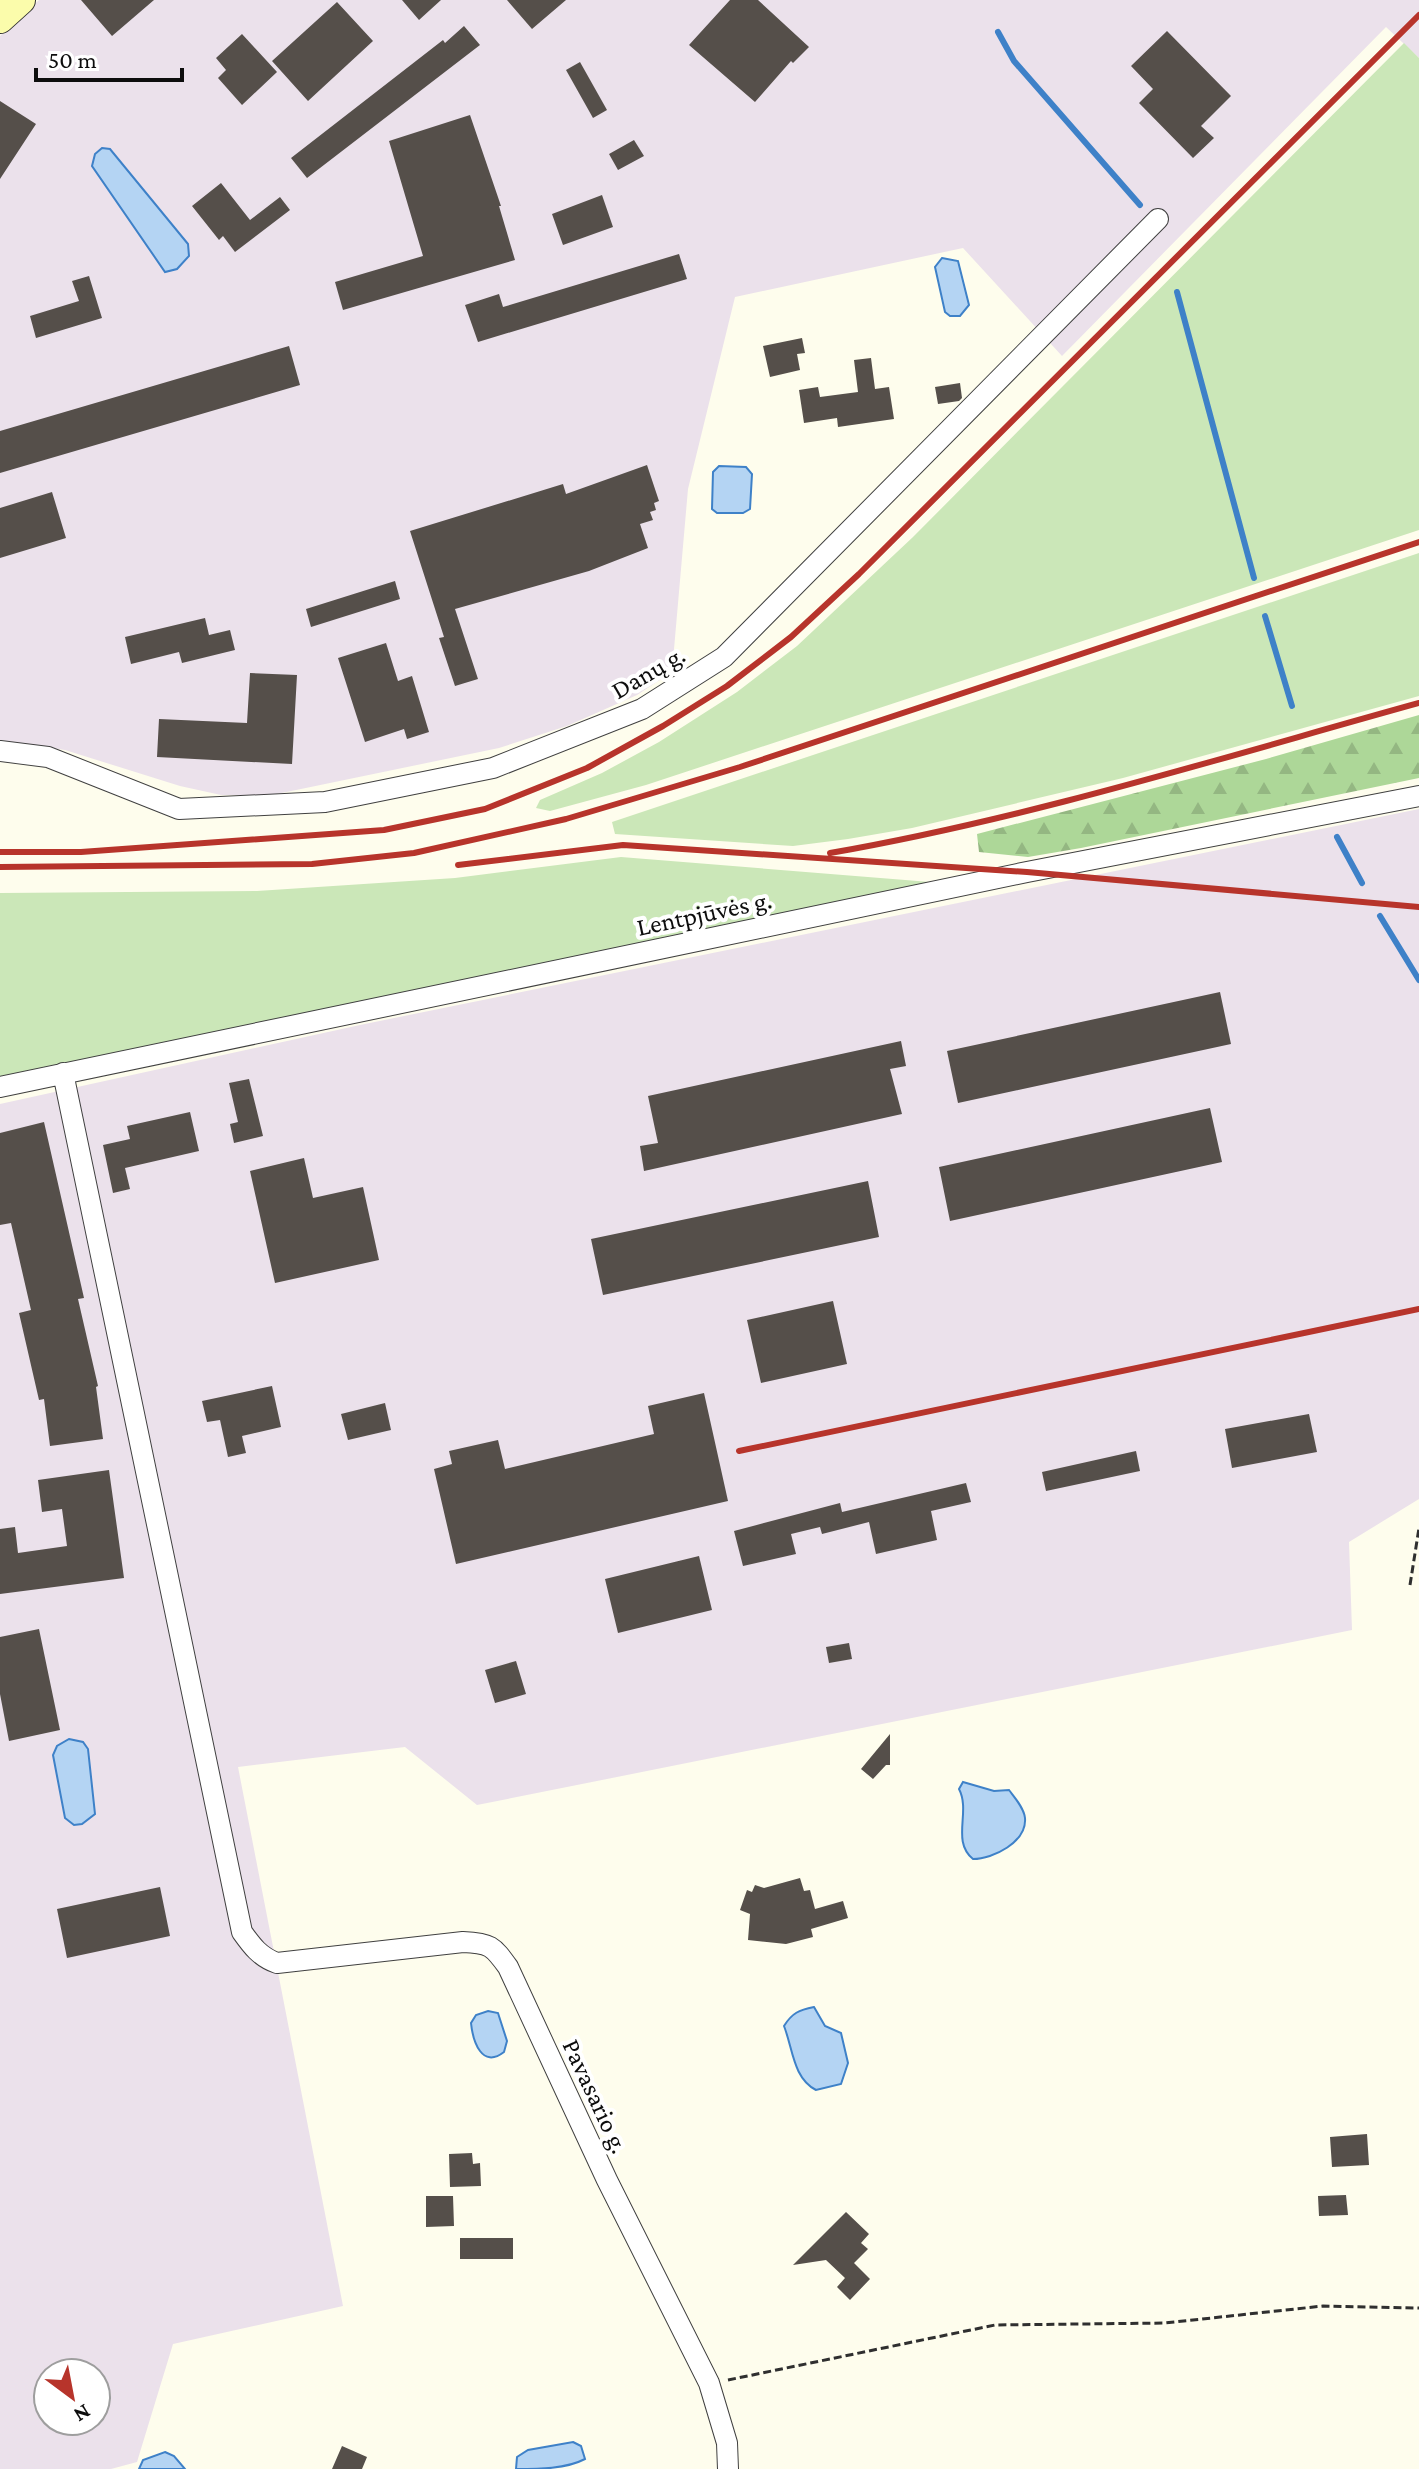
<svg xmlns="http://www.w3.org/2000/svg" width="1419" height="2469" viewBox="0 0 1419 2469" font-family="'Crimson Pro',serif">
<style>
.industrial{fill:#ebe1eb;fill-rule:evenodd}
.grass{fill:#cbe7b8}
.forest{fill:url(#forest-firs)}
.water{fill:#b4d4f3;stroke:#3e81c8;stroke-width:2}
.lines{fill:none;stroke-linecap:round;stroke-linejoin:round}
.stream{stroke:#3e81c8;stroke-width:6}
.building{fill:#554f4a}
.street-casing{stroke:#404040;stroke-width:22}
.secondary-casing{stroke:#2f2f2f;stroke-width:30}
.path{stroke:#2f2f2f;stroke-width:3;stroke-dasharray:8 4;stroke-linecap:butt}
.street{stroke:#fff;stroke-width:20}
.secondary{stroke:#fbfcab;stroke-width:28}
.rail{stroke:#b7342b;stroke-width:6}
.labels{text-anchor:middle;stroke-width:8;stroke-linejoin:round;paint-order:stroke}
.street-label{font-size:26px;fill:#0d0d0d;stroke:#fff}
</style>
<defs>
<pattern id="forest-firs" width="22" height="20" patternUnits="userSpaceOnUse" patternTransform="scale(2)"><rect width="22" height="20" fill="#add798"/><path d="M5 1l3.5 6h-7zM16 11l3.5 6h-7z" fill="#94b782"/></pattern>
</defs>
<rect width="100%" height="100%" fill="#fefded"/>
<!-- industrial -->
<path class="industrial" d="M39 0H1419V58L1386 27 1062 356 963 248 735 297 688 489 672 672 637 695 567 726 499 748 272 795H221L180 786 65 750 0 740V36Z
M1419 809V1499L1349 1542 1352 1630 477 1805 405 1747 238 1767 343 2306 173 2344 137 2462 111 2469H0V1104L360 1025ZM48 2373H96V2421H48Z"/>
<!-- grass -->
<path class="grass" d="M1404 43 1419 58V530L646 785 550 811 536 808 540 800 602 773 659 742 737 692 797 646 913 537Z
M1419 553V696L1123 778 912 828 848 839 793 846 615 834 612 822Z
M621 857 930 882 0 1077V893L257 891 455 878Z"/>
<!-- forest -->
<path class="forest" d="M1419 715V778L1081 848 1028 857 979 852 977 834 1266 759Z"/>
<!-- water -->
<path class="water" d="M102 148 110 149 188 244 189 256 177 269 165 272 92 166 95 154Z
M942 258 958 261 969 305 960 316H950L945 312 935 267Z
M719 466 746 467 752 474 750 509 743 513H717L712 509 713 472Z
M69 1739 83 1742 88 1749 95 1814 82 1824 74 1825 65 1818 53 1755 57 1746Z
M963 1782 994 1791 1009 1790C1015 1798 1024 1808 1025 1818 1027 1842 993 1859 973 1859 951 1841 971 1812 959 1789Z
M814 2007 825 2026 841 2033 848 2063 841 2084 816 2090C793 2078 793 2049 784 2026 792 2013 799 2010 814 2007Z
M488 2011 498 2013 507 2041 504 2052C482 2069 473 2042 471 2023L476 2015Z
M573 2442 581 2446 585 2459C566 2469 539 2469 516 2469L517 2457 528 2450Z
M165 2452 174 2456 185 2469H139L143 2460Z"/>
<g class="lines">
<!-- stream -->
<path class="stream" d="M998 32 1014 61 1140 205
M1177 292 1254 578
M1265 616 1292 706
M1337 837 1362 883
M1380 916 1419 980"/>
</g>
<!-- building -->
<path class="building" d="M81 0H154L112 36Z
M402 0H441L419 20Z
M507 0H566L532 29Z
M730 0H758L809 47 793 63 791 61 755 102 689 45Z
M337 2 373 41 308 101 272 61Z
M464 26 480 45 307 178 291 158 443 40 445 43Z
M1167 31 1231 96 1201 126 1214 138 1193 158 1139 103 1153 89 1131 66Z
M242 34 277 72 242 105 218 78 226 70 216 58Z
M580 62 607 110 593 118 566 70Z
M0 101 36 124 0 179Z
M470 115 501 206H499L515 260 343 310 335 282 423 256 389 141Z
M634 140 644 156 618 170 609 154Z
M221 183 250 220 280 197 290 210 235 252 223 236 219 240 192 206Z
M602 195 613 227 563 245 552 214Z
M679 254 687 279 478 342 465 305 499 294 503 307Z
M89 276 102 318 36 338 30 316 79 301 72 281Z
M802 338 805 353 797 354 800 370 770 377 763 346Z
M289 346 300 385 0 473V431Z
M871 358 875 389 889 387 894 419 838 427 837 418 804 423 799 390 818 387 820 397 858 392 854 360Z
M960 383 962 398 959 401 938 404 935 387Z
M647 465 659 501 654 503 656 510 650 512 653 520 640 524 648 548 589 571 455 609 478 679 455 686 439 638 444 637 410 531 563 484 566 494Z
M52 492 66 538 0 558V508Z
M395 581 400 599 311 627 306 609Z
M205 618 209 635 230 630 235 650 182 663 179 652 131 664 125 637Z
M386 643 398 681 412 676 429 732 407 739 404 729 365 742 338 658Z
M250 673 297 675 292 764 157 757 159 719 247 723Z
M1220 992 1231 1044 958 1103 947 1051Z
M901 1041 906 1066 890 1069 902 1114 644 1171 640 1146 658 1143 648 1096Z
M249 1079 263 1136 234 1143 230 1124 238 1122 229 1083Z
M1210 1108 1222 1162 950 1221 939 1167Z
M190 1112 199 1151 125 1168 130 1189 113 1193 103 1145 130 1139 127 1126Z
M44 1122 84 1298 78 1299 98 1386 96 1387 103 1439 50 1446 44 1399 39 1400 19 1313 31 1310 11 1223 0 1225V1133Z
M304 1158 313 1198 363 1187 379 1260 275 1283 250 1171Z
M868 1181 879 1237 603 1295 591 1239Z
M833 1301 847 1364 761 1383 747 1320Z
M272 1386 281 1427 242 1436 246 1453 228 1457 220 1420 207 1422 202 1401Z
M704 1393 728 1501 456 1564 434 1469 452 1464 449 1451 498 1440 505 1469 654 1434 648 1406Z
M385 1403 391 1430 348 1440 341 1414Z
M1309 1414 1317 1452 1232 1468 1225 1429Z
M1136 1451 1140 1471 1046 1491 1042 1472Z
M109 1470 124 1578 0 1594V1529L15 1527 18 1553 67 1546 62 1509 42 1512 38 1480Z
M966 1483 971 1502 931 1511 937 1540 876 1554 869 1522 822 1534 820 1527 791 1534 796 1554 743 1566 734 1531 840 1503 842 1512Z
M699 1556 712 1610 618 1633 605 1579Z
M39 1629 60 1730 9 1741 0 1694V1637Z
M849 1643 852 1659 829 1663 826 1647Z
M516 1661 526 1694 495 1703 485 1670Z
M890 1734V1765H886L873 1779 861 1769Z
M800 1878 804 1891 810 1890 815 1909 843 1901 848 1918 811 1929 813 1937 786 1944 748 1940 750 1914 740 1910 747 1890 752 1892 755 1885 764 1888Z
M160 1887 170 1936 67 1958 57 1909Z
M1367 2134 1369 2165 1332 2167 1330 2137Z
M472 2153 473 2164 480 2163 481 2186 450 2187 449 2154Z
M1346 2195 1348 2215 1319 2216 1318 2196Z
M426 2196H453L454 2226 426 2227Z
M846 2212 869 2234 861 2243 868 2249 854 2263 870 2279 850 2300 837 2287 845 2278 826 2260 793 2265Z
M460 2238H513V2259H460Z
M342 2446 367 2457 362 2469H332Z"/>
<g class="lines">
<!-- street casing -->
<g class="street-casing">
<path id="street" d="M0 751 48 757 179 809 325 802 493 768 642 709 724 657 1158 219
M63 1073 242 1932C252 1946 260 1957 277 1963L463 1942C490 1943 493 1946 508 1967L607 2180 709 2383 727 2443 728 2469
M0 1087 1027 872 1419 796"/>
</g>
<!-- secondary casing -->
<g class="secondary-casing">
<path id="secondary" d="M0 19 21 0"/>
</g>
<!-- path -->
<path class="path" d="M1410 1585 1419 1528
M728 2380 995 2325 1165 2323 1323 2306 1419 2308"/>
<!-- street -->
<use href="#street" class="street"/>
<!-- secondary -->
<use href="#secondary" class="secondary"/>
<!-- rail -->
<path class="rail" d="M0 852H81L384 830 485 809 587 768 663 726 727 686 791 637 859 574 1419 15
M830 853C1030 818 1224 757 1419 703
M458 865 623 845 1027 872 1419 907
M0 867 312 864 414 853 566 819 740 767 1419 542
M739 1451 1419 1309"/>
</g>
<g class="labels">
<!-- street labels -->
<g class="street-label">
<text transform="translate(648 672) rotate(-30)" y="9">Danų g.</text>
<text transform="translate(704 913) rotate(-12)" y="9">Lentpjūvės g.</text>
<text transform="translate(596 2096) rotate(65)" y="9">Pavasario g.</text>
</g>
</g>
<!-- north arrow -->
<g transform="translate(72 2397) rotate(148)"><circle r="38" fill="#ffffff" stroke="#9e9e9e" stroke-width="2"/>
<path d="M0-6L14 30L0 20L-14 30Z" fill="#b7342b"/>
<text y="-12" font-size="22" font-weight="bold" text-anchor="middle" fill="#0d0d0d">N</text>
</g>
<!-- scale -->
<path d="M36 68v12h146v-12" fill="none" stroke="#0d0d0d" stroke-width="4"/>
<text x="48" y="68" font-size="24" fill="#0d0d0d" stroke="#ffffff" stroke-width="6" paint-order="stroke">50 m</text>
</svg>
